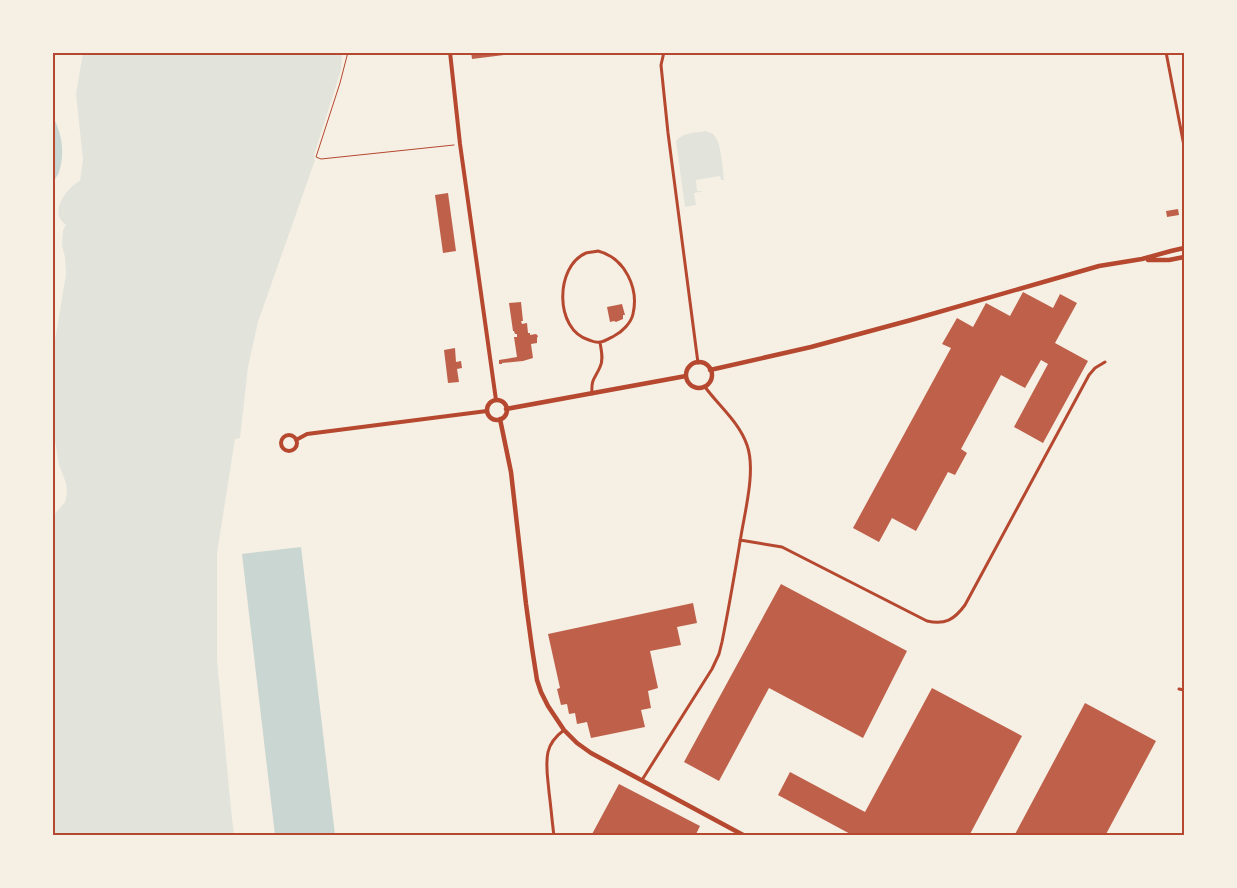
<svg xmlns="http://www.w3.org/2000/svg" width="1237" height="888" viewBox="0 0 1237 888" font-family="'DM Sans',sans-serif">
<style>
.green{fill:#e2e4dc}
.water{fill:#c9d6d2}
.building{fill:#bf614a}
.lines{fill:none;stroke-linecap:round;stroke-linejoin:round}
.path{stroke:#b5482f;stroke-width:1}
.minor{stroke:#b5482f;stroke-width:3}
.tertiary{stroke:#b5482f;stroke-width:4}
.secondary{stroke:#b5482f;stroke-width:4.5}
.neatline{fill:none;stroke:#b5482f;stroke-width:2}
</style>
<rect width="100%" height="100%" fill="#f6efe4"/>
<!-- green -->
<path class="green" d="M83 53H342L341 70 314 155 315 160 258 322 248 367 240 438 235 439 217 553V660L231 809 234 835H53L52 517 65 502 67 493 66 483 59 465 52 422 53 352 66 274 65 257 62 246 63 230 66 225C63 222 60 220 59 216 55 204 70 185 80 181L83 160 76 94Z
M705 131C707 132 711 133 713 134 721 140 723 169 724 180H721L720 176 696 180 697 191H704L694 193 696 205 685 207 676 141C683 132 695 133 705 131Z"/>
<!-- water -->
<path class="water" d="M53 117C62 133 65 154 59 172 58 175 55 179 53 182Z
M301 547 335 835H275L242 554Z"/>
<!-- building -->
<path class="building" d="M471 52H511V54L472 59Z
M448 193 456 251 443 253 435 195Z
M1178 209 1179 215 1167 217 1166 211Z
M1023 292 1053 308 1060 294 1077 303 1055 343 1088 361 1043 443 1014 427 1048 364 1041 360 1025 388 1001 375 961 449 967 453 955 475 948 472 916 531 892 518 879 542 853 528 951 348 942 344 957 318 973 327 986 303 1010 316Z
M521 302 523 321H521L522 324 527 323 528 333H530V335L536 334 538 336 537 338V343L531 344 533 358 523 361 502 363V364H499V360L517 357 514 337H517V334H515L514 331H513L509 303Z
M622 304 625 315H623V319L616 322 614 321 610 322 607 307Z
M455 348 456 362 461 361 462 368 457 369 459 382 448 383 444 350Z
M781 584 907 651 863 738 769 688 719 781 684 762Z
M693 603 697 623 677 627 681 645 650 651 658 688 648 691 651 708 641 710 645 727 591 738 587 722 577 724 575 713 569 714 567 704 561 705 557 689 560 688 548 634Z
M932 688 1022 736 969 836H854L778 795 790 772 865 812Z
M1085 703 1156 741 1105 836H1014Z
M619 784 700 826 695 836H591Z"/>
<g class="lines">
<!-- path -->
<path class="path" d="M348 52 340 83 316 157 321 159 454 145"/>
<!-- minor -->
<path class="minor" d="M664 52 661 65 668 133 698 363
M1166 52 1184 146
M598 251C625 258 639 288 633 314 631 323 622 332 614 336 610 338 604 342 600 342 596 343 592 341 589 340 554 330 555 266 586 253 590 252 594 252 598 251Z
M592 394C591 378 595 379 600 367 604 359 601 350 600 342
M740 540 782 547 927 621C945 625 954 620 965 605L1089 375 1095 368 1105 362
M1179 689 1184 690
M642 780 712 669 719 654 722 642C729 607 735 572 741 536 745 511 756 470 747 445 739 422 719 406 705 387
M554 836C552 821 551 807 549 792 548 779 545 765 548 752 550 743 556 736 564 730"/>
<!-- tertiary -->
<path class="tertiary" d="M450 52 460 144 496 400
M281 443a8 8 0 1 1 16 0a8 8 0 1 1-16 0Z
M296 440 307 434 487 411"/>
<!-- secondary -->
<path class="secondary" d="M1148 260H1169L1184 257
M686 375a13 13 0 1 1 26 0a13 13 0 1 1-26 0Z
M710 370 811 347 911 320 1099 266 1142 259 1171 251 1184 248
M487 410a10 10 0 1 1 20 0a10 10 0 1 1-20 0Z
M506 409 686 376
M500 419 511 472 526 604 532 648 537 680 541 692 548 706 564 730 577 743 591 753 745 836"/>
</g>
<!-- border -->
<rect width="1237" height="888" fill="none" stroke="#f6efe4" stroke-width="108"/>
<rect x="54" y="54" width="1129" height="780" class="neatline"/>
</svg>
